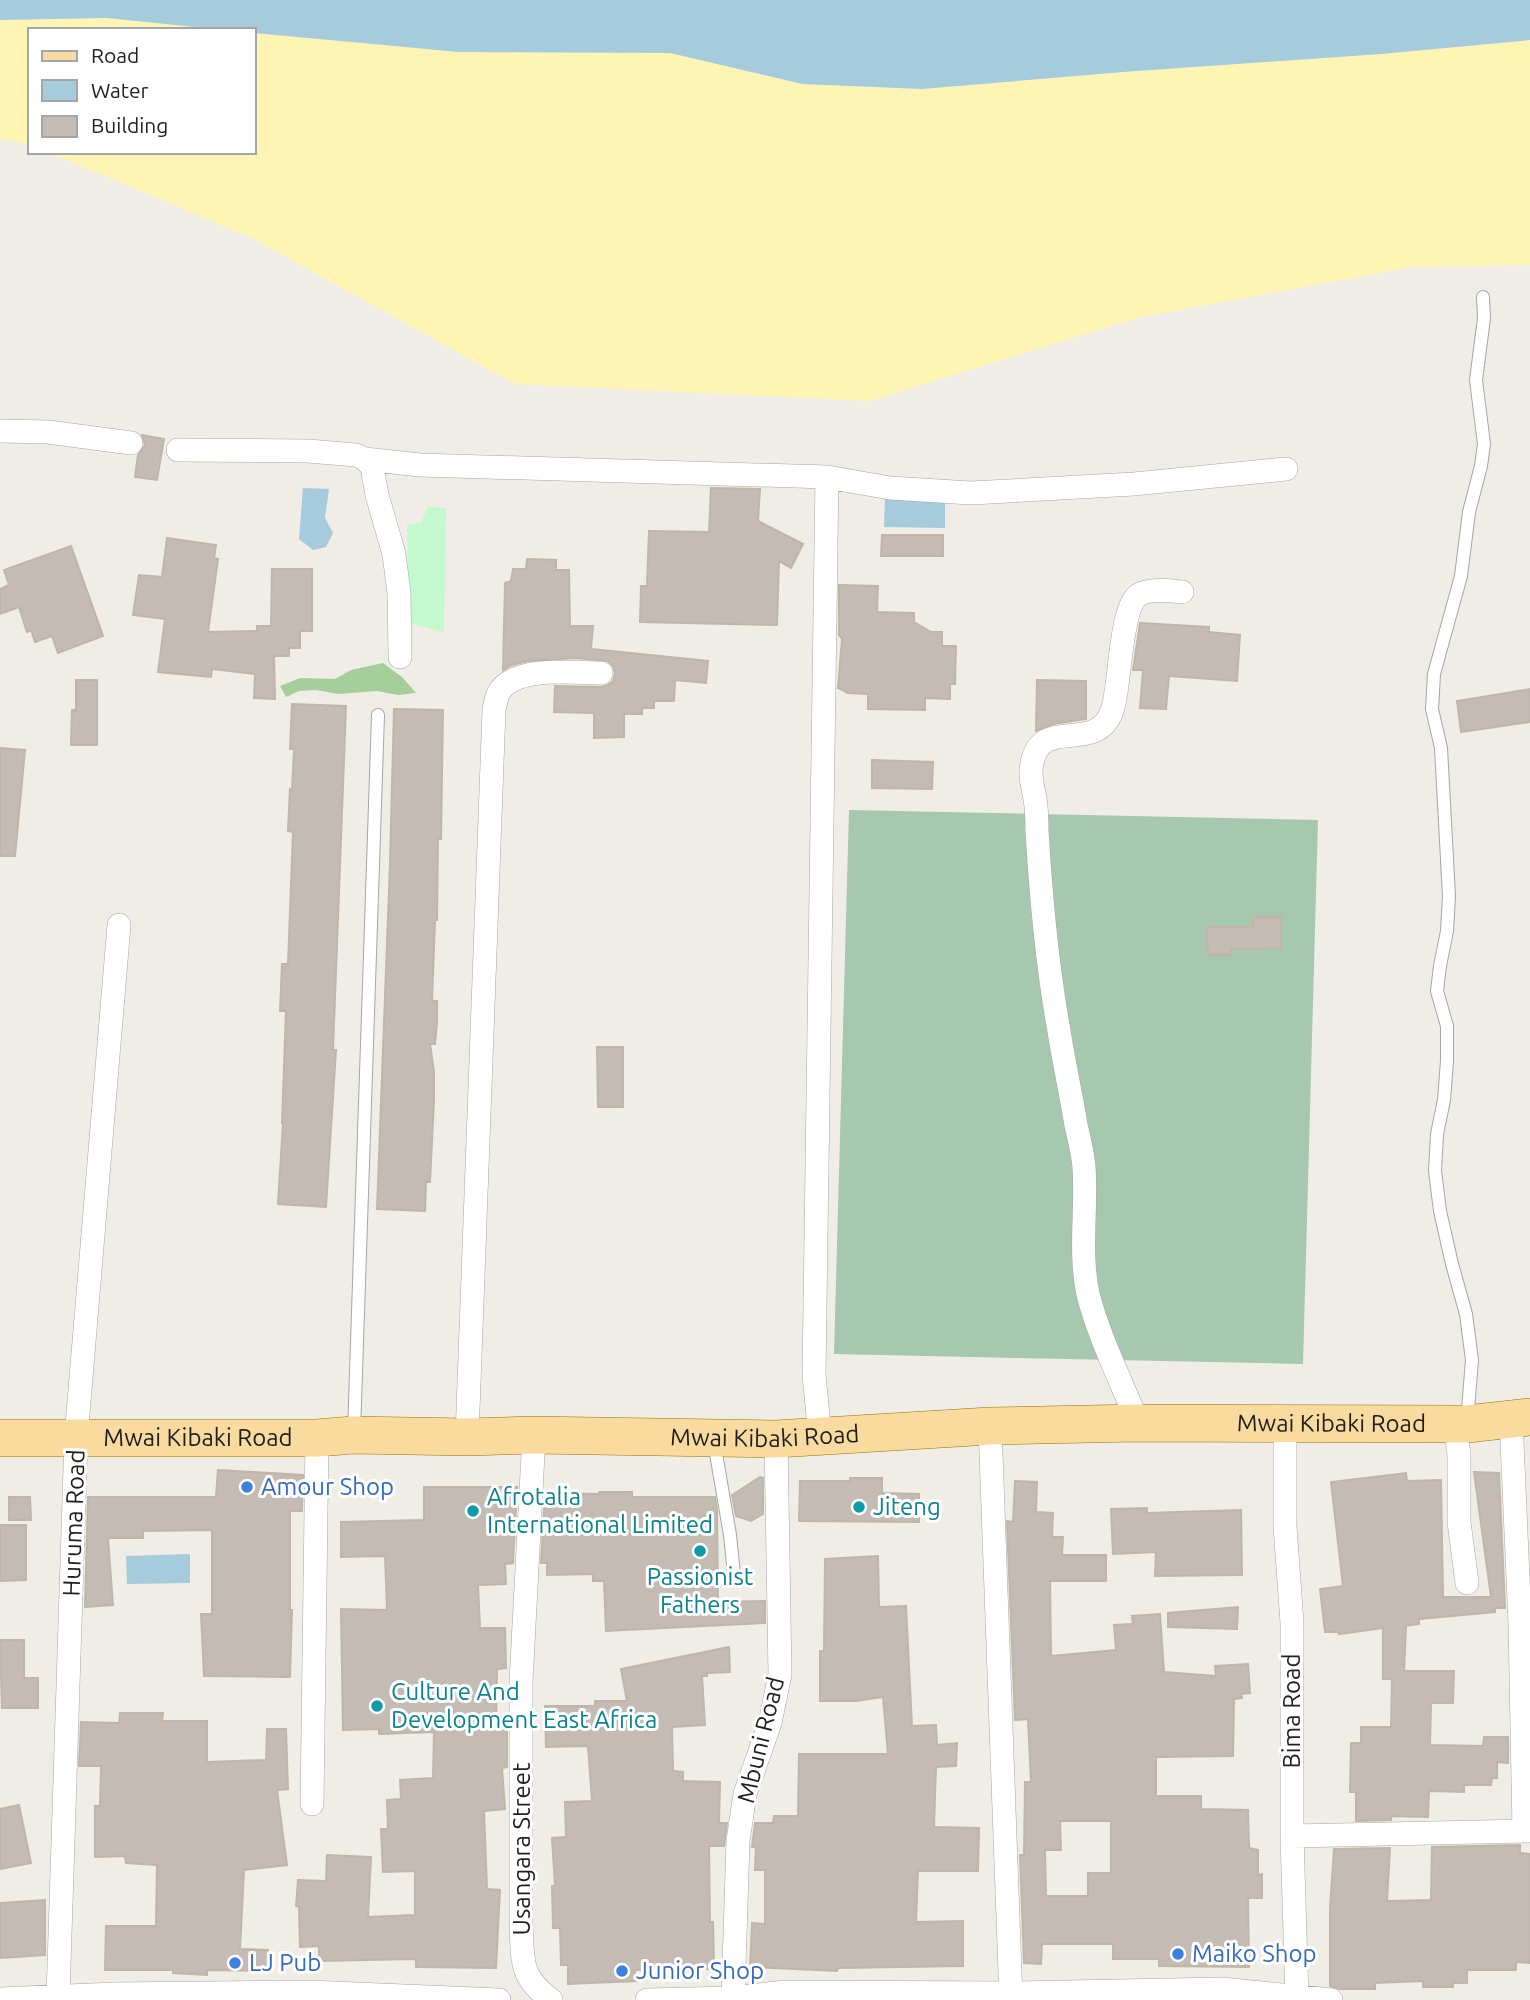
<svg xmlns="http://www.w3.org/2000/svg" width="1530" height="2000" viewBox="0 0 1530 2000" font-family="Ubuntu,sans-serif">
<style>
.forest{fill:#a5ce9a}
.sand{fill:#fef5b4}
.cemetery{fill:#a6c8ae}
.park{fill:#c3f9cc}
.water{fill:#a6cbdc}
.building{fill:#c4bcb4;stroke:#c1b5a7;stroke-width:2;fill-rule:evenodd}
.lines{fill:none;stroke-linecap:round;stroke-linejoin:round}
.lane-casing{stroke:#a6a6a6;stroke-width:14}
.street-casing{stroke:#a6a6a6;stroke-width:24}
.primary-casing{stroke:#977202;stroke-width:38}
.lane{stroke:#fff;stroke-width:12}
.street{stroke:#fff;stroke-width:23}
.primary{stroke:#fadb9f;stroke-width:37}
.shop-dot{fill:#3f7fe0;stroke:#fff;stroke-width:2.5}
.culture-dot{fill:#0f9aa8;stroke:#fff;stroke-width:2.5}
.labels{text-anchor:middle;stroke-width:6;stroke-linejoin:round;paint-order:stroke}
.street-label{font-size:24px;fill:#1f1f1f;stroke:#fff}
.shop-label{font-size:24px;fill:#366cbe;stroke:#fff;text-anchor:start}
.culture-label{font-size:24px;fill:#0d838f;stroke:#fff;text-anchor:start}
</style>
<rect width="100%" height="100%" fill="#efede5"/>
<!-- forest -->
<path class="forest" d="M383 663 402 677 416 693 398 695 377 691 338 694 316 690 299 691 286 697 280 686 300 678 335 679 351 670Z"/>
<!-- sand -->
<path class="sand" d="M107 18 224 30H30V144L0 139V20Z
M254 33 459 52 670 53 802 84 922 89 1123 72 1381 54 1530 40V265L1412 267 1141 317 869 401 515 384 252 238 48 152H254Z"/>
<!-- cemetery -->
<path class="cemetery" d="M849 810 1318 820 1303 1364 834 1354Z"/>
<!-- park -->
<path class="park" d="M428 507 446 508 444 632 408 623 407 525 421 523Z"/>
<!-- water -->
<path class="water" d="M0 0H1530V40L1381 54 1123 72 922 89 802 84 670 53 459 52 254 33V30H224L107 18 0 20Z
M303 488 329 489 325 518 333 533 326 547 313 550 299 539Z
M885 495 945 496V528L884 527Z
M190 1554V1583L127 1584 126 1556Z"/>
<!-- building -->
<path class="building" d="M142 435 164 439 157 480 135 477 138 455 145 445Z
M711 488 760 489 758 521 803 544 791 568 779 561 777 625 640 622 641 586H647L649 531 709 532Z
M882 535H943V556H881Z
M167 538 216 545 214 558 218 559 208 632 257 631V626H271L272 569H312V631H300V648H289V656H274L275 699 254 698 255 674 212 669 211 677 158 672 165 619 133 615 139 575 162 577Z
M71 546 103 636 58 653 52 636 35 642 31 630 27 632 19 607 0 614V589L9 585 4 570Z
M527 559 556 560V570H569L570 626H593L591 649 708 661 706 683 675 680 674 701H654V708H642V714H624V737L594 738V713L554 712 555 686 601 687 608 685 613 681 615 673 613 666 608 661 576 658 528 661 512 665 503 670 505 583 511 581 513 569H526Z
M839 585 878 586 877 612 914 613V622L931 632H942V646H956L955 684H950V699L925 698V710L868 709V694L848 693 838 688 842 639 839 635Z
M1140 623 1209 627V632L1240 635 1237 681 1169 676 1166 709 1140 708 1143 670H1133Z
M76 680H97V745H71L72 710H76Z
M1037 680 1086 681V719L1053 724 1036 731Z
M1530 689V722L1461 732 1457 701Z
M292 704 346 706 333 1050H336L326 1207 278 1204 283 1123H282L286 1011H280L282 964H288L293 832 288 831 290 789 292 790 294 749H290Z
M394 709 443 710 441 839H438L437 920H435L432 1001H437V1022L435 1044H430L434 1072V1099L430 1182H426L425 1211 377 1209 390 864Z
M0 748 25 750 15 856H0Z
M872 760 933 762 932 789 872 788Z
M1253 917H1281V948L1231 949V955H1208L1207 927H1253Z
M597 1047H623V1107H598Z
M218 1470 303 1475 302 1511H290V1610H292L290 1677 204 1676 201 1614H212V1530L143 1531V1538H108L113 1605 85 1607 88 1497H216Z
M1474 1472 1499 1473 1505 1608H1495V1612L1419 1619V1624L1406 1626 1404 1671H1454L1453 1703H1431L1430 1745 1483 1746 1484 1737H1508V1763L1497 1762V1778H1492L1491 1785H1464V1792L1429 1791 1428 1817 1391 1816V1820L1356 1821V1792H1350L1351 1743H1361V1727H1391L1392 1679H1383V1628L1339 1634V1632H1325L1320 1589 1343 1586 1331 1482 1406 1473 1407 1481 1441 1480 1443 1597H1491Z
M760 1477 763 1478V1514L751 1521 736 1516 732 1495Z
M850 1478H882V1493L919 1494V1522L799 1521 800 1481H850Z
M1015 1481 1037 1482 1036 1512 1053 1513 1052 1537H1063L1062 1555H1106V1581H1050L1051 1656 1116 1650 1114 1625 1133 1624 1132 1616 1160 1614 1164 1672 1216 1676 1215 1666 1248 1664 1250 1693 1241 1694 1242 1698 1234 1699 1233 1756 1156 1757V1796H1201V1809L1248 1810 1249 1848 1258 1850V1875L1262 1874V1898H1248L1249 1967 1159 1966V1959H1113V1944H1042L1041 1964 1024 1963 1020 1855H1024L1025 1782H1031L1028 1719 1015 1720 1007 1521 1013 1522ZM1060 1821H1111V1873H1088V1896H1046L1045 1850H1061Z
M424 1487H517L513 1563 505 1564 506 1584 478 1585 480 1628H505L506 1668 497 1669 496 1729 507 1728V1767L502 1768 505 1809 484 1811 487 1889 500 1890 496 1968 416 1967V1959L319 1961V1946L300 1947 299 1907 296 1906 298 1880 326 1881 327 1855 371 1857 368 1917 415 1915V1871L383 1872 381 1829H388L387 1800 401 1799 400 1780 433 1778 434 1732 379 1734V1729L343 1730 341 1609 387 1610 385 1556 341 1557V1522L424 1520Z
M599 1492H632V1497H715L717 1510 718 1602 765 1601V1623L606 1631 604 1581H593V1574L547 1575V1563H541L545 1493 599 1494Z
M9 1497H30L31 1520H9Z
M1147 1508V1513L1241 1510 1242 1575 1155 1576 1156 1552 1113 1554 1111 1509Z
M0 1525H26V1580L0 1581Z
M878 1556 879 1607 906 1606 912 1726 936 1725 937 1745 957 1743 956 1766 936 1767 934 1827 979 1828 978 1871H918L916 1922 963 1921V1966L838 1968 837 1971 750 1967 752 1923 765 1924V1870H755L756 1847H752L755 1823H773L774 1816H798L799 1754H888L883 1697 856 1701H820V1651H824L825 1559Z
M1238 1607 1237 1629 1168 1627V1613Z
M0 1640H24V1678H38V1708H2Z
M729 1647 730 1672 707 1673V1676H702L705 1725 672 1727 673 1771 683 1772V1781L720 1782 719 1823H727L724 1846H709L710 1922H713L714 1966H712V1969L635 1970 636 1981 568 1984V1965H561L560 1928H553L552 1886H555L552 1838 566 1837 565 1802 592 1801 588 1746 546 1747 545 1706H595V1701H627L621 1669Z
M120 1713H163L162 1721H207V1762L266 1760 267 1729H286L288 1789 277 1790 287 1865 244 1870 240 1949 268 1950V1971L207 1970V1975L173 1973V1970H105L106 1926H156L157 1865 126 1863 125 1856 95 1857V1806H100L101 1766H79L81 1722 119 1723Z
M19 1805 31 1863 0 1869V1809Z
M1520 1845V1853L1530 1854V1963L1516 1962V1970H1467V1983H1453V1987H1423V1981L1375 1983V1989H1340L1330 1986V1908L1334 1849 1390 1848 1387 1901 1431 1900 1432 1847Z
M45 1900V1955L0 1958V1903Z"/>
<g class="lines">
<!-- lane casing -->
<g class="lane-casing">
<path id="lane" d="M1467 1422 1472 1360 1466 1314 1452 1264 1440 1211 1435 1171 1437 1134 1444 1100 1447 1061V1026L1437 991 1440 966 1447 931 1449 896 1441 748 1432 709 1434 674 1461 576 1469 512 1481 466 1484 444 1476 380 1484 318 1483 297
M354 1432 378 715
M714 1442 730 1535 734 1574"/>
</g>
<!-- street casing -->
<g class="street-casing">
<path id="street" d="M0 431 48 432 131 443
M178 450 308 451 356 455 365 459 372 467 377 495 394 554 399 593 400 657
M365 459 420 465 827 477 890 488 971 493 1134 484 1286 469
M1511 1419 1520 1623 1524 1831
M1138 1423C1122 1383 1098 1335 1088 1294 1079 1252 1087 1209 1084 1167 1083 1153 1079 1139 1076 1125 1071 1094 1064 1063 1059 1031 1047 965 1041 898 1037 831 1037 820 1037 810 1035 799 1033 787 1029 775 1032 763 1042 714 1095 756 1112 711 1121 687 1119 605 1140 594 1152 588 1169 591 1182 592
M1285 1423V1526L1292 1623V1836L1297 2000
M1455 1424 1459 1455V1522L1467 1583
M990 1426 1011 2000
M534 1435 521 1682V1925C523 1961 519 1976 551 2000
M820 1436 814 1375 827 477
M467 1437 494 710C495 705 496 699 498 694 512 665 574 673 601 673
M312 1804 317 1438
M1292 1836 1530 1831
M58 1997 76 1437 119 925
M733 1998 738 1841 745 1794 770 1723 780 1674 776 1439
M0 1999 114 1994 309 1992 499 2000
M647 2000 733 1998 785 1992 1011 1993 1222 1989 1331 2000"/>
</g>
<!-- primary casing -->
<g class="primary-casing">
<g id="primary">
<path id="s1" d="M0 1438H317L353 1435 467 1437 534 1435 776 1439 990 1426 1138 1423 1467 1424 1530 1417"/>
</g>
</g>
<!-- lane -->
<use href="#lane" class="lane"/>
<!-- street -->
<use href="#street" class="street"/>
<!-- primary -->
<use href="#primary" class="primary"/>
</g>
<!-- markers -->
<g class="shop-dot">
<circle cx="247" cy="1487" r="7"/>
<circle cx="1178" cy="1954" r="7"/>
<circle cx="235" cy="1963" r="7"/>
<circle cx="622" cy="1971" r="7"/>
</g>
<g class="culture-dot">
<circle cx="859" cy="1507" r="7"/>
<circle cx="473" cy="1511" r="7"/>
<circle cx="700" cy="1551" r="7"/>
<circle cx="377" cy="1706" r="7"/>
</g>
<g class="labels">
<!-- street labels -->
<g class="street-label">
<text dy="8" stroke="none"><textPath href="#s1" startOffset="1332">Mwai Kibaki Road</textPath></text>
<text dy="8" stroke="none"><textPath href="#s1" startOffset="765">Mwai Kibaki Road</textPath></text>
<text dy="8" stroke="none"><textPath href="#s1" startOffset="198">Mwai Kibaki Road</textPath></text>
<text transform="translate(74 1523) rotate(-88)" y="8">Huruma Road</text>
<text transform="translate(1292 1711) rotate(-90)" y="8">Bima Road</text>
<text transform="translate(761 1740) rotate(-76)" y="8">Mbuni Road</text>
<text transform="translate(522 1849) rotate(-90)" y="8">Usangara Street</text>
</g>
<!-- shop labels -->
<g class="shop-label">
<text x="261" y="1495">Amour Shop</text>
<text x="1192" y="1962">Maiko Shop</text>
<text x="249" y="1971">LJ Pub</text>
<text x="636" y="1979">Junior Shop</text>
</g>
<!-- culture labels -->
<g class="culture-label">
<text x="487" y="1505">Afrotalia<tspan x="487" dy="28">International Limited</tspan></text>
<text x="873" y="1515">Jiteng</text>
<text x="700" y="1585" text-anchor="middle">Passionist<tspan x="700" dy="28">Fathers</tspan></text>
<text x="391" y="1700">Culture And<tspan x="391" dy="28">Development East Africa</tspan></text>
</g>
</g>
<!-- legend -->
<rect x="28" y="28" width="228" height="126" fill="#ffffff" stroke="#a5a5a5" stroke-width="2"/>
<rect x="42" y="51" width="35" height="10" fill="#fadb9f" stroke="#a5a5a5" stroke-width="2"/>
<text x="91" y="63" font-size="21" fill="#1f1f1f">Road</text>
<rect x="42" y="80" width="35" height="21" fill="#a6cbdc" stroke="#a5a5a5" stroke-width="2"/>
<text x="91" y="98" font-size="21" fill="#1f1f1f">Water</text>
<rect x="42" y="116" width="35" height="21" fill="#c4bcb4" stroke="#a5a5a5" stroke-width="2"/>
<text x="91" y="133" font-size="21" fill="#1f1f1f">Building</text>
</svg>
